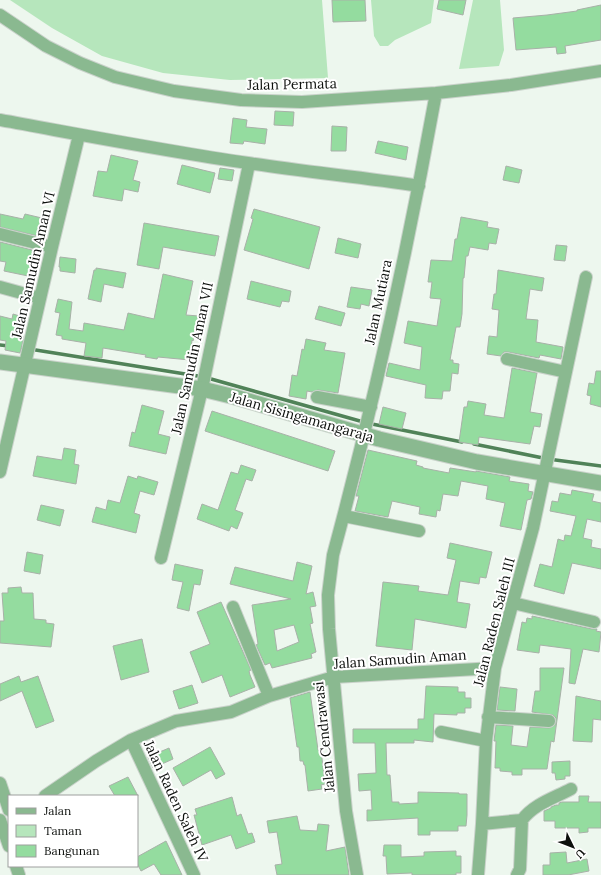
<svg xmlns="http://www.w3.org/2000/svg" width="601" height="875" viewBox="0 0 601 875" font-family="Lora,serif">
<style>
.green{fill:#b6e6bc}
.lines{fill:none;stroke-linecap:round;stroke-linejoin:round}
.stream{stroke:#508258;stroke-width:3.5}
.building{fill:#94dc9f;stroke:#a8b1a8;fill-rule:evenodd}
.minor-casing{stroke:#c9d2ca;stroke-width:14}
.tertiary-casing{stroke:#c9d2ca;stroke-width:17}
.minor{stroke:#8ab990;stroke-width:12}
.tertiary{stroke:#8ab990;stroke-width:15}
.labels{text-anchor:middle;stroke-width:4;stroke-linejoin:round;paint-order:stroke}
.street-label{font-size:14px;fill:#0d100d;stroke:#fff}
</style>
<rect width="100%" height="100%" fill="#edf7ee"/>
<!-- green -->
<path class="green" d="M10 0H322L328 78 230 80 163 73 102 56 52 28Z
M371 0H434L431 23 395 40 388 46H380L374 36Z
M473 0H500L504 50 499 66 459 69Z"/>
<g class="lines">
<!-- stream -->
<path class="stream" d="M0 345 9 346
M17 347 204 377 367 423 462 442
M474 444 548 459 601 466"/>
</g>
<!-- building -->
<path class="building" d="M332 0H365L366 21 333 22Z
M439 0H466L463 15 437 9Z
M601 5V40L565 46 566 53 557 54 556 47 516 50 513 18 547 15 577 11V10Z
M275 111 294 112 293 126 274 125Z
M233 118 247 120 246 127 267 129 265 144 244 141 243 144 230 143Z
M332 126 347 127 346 151H331Z
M378 141 408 147 406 160 375 153Z
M111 155 138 161 133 180 140 182 138 192 124 189 122 201 93 196 98 171 107 172Z
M182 165 215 173 210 193 177 184Z
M506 166 522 170 519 183 503 180Z
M220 168 234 170 232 181 218 179Z
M254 209 320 227 309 269 244 250 253 219 251 218Z
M0 214 23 219 25 214 46 219 42 237 0 227Z
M461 217 488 222 487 227 499 229 496 244 489 243 488 250 470 247 468 256H466L464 278H463L462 314 460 327H456L450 360H453V363L459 364 458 374 452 373 450 391H443L442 399 425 398 426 385 386 376 389 363 420 370 422 347 404 343 408 321 437 326 441 299 430 298 432 282H428L431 260 452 261 455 239H457Z
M144 223 219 236 215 256 163 247 159 269 137 265Z
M338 238 361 244 358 258 335 253Z
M0 242 40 252 33 277 4 271 6 262 0 261Z
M556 245 567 246 565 261 554 260Z
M60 257 76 259 75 273 60 271V267H59Z
M96 268 126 273 123 288 104 284 101 302 88 299 94 270H96Z
M498 270 544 278 542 291 530 289 526 319 538 320 536 342 563 347 561 359 540 355 539 358 508 352H504L501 356 487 354 489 336 497 337 499 310 492 309 494 294H496Z
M163 274 193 281 186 315 199 316 193 341 192 340 190 360 158 357 157 359 145 357 146 355 103 348 102 358 84 356 86 343 62 339V336L56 335 60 313 55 312 58 299 72 302 69 329 83 331 84 323 124 330 128 313 154 319Z
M251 281 291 291 289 302 282 301 280 307 247 299Z
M351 287 372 290 369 306 361 304 360 309 347 307Z
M319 306 345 313 341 326 315 319Z
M13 314 23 317 19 336 24 337 20 353 5 350 6 341 0 340V316L12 319Z
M306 339 326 343 324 350 345 353 338 393 318 390 312 392 307 391 306 399 289 396 292 375 297 376 302 349 304 350Z
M512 368 537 373 530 412 542 414 540 427 534 426 530 444 479 437 478 445 459 442 464 407H467L468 401 486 404 484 415 504 418Z
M596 371H601V407L590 404 591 396 587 395 589 383 594 384Z
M142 405 164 411 158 434 170 437 166 454 129 446 132 432 135 433Z
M383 407 406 413 402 429 379 424Z
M212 411 335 451 328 471 205 431Z
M64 448 76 450 74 464 79 465 76 484 33 476 37 456 62 460Z
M368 450 417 461 416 465 423 467V468L449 473 450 468 476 472V471L510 477 509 481 529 484 528 491 533 492 531 499 527 500 521 530 500 526 505 503 486 499 488 486 461 481 458 496 443 494 440 511 437 510 436 517 419 514 420 507 392 501 388 517 355 511 359 496H356Z
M241 465 256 470 252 481 246 479 235 510 243 513 237 529 231 526 229 531 197 519 202 504 218 510 231 472 238 474Z
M128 476 137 479 138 476 158 482 154 495 140 491 134 513 140 515 136 533 92 522 96 507 106 510 108 500 120 503Z
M572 490 594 494 592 501 601 503V522L587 519 583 538 592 540 591 547 601 549V569L572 563 564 594 534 586 540 564 552 567 558 539 564 541 565 535 571 536 576 516 550 511 552 501 558 502 560 493 571 495Z
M41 505 64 510 60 526 37 520Z
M450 543 492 552 486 578 480 577 479 584 460 581 457 602 470 604 466 628 415 619 412 650 376 646 383 582 419 586 418 591 448 595 456 560 447 558Z
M27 552 43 555 40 574 24 571Z
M297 562 312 566 306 594 313 592 316 606 310 607 313 623 310 624 316 652 311 654 312 658 272 668 270 663 265 665 256 645 258 644 252 605 291 599 230 584 235 567 293 581ZM294 625 299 642 277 651 274 630Z
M175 564 203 570 200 585 194 584 189 611 177 608 183 582 172 580Z
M21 587 22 593H33L34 619 46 620V623L54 624 51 647 0 643V621H4L2 593H8V588Z
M221 602 251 670 249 671 250 675 255 687 230 697 222 675 202 683 190 652 210 644 197 612Z
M532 616 592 629H597L596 631 601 632 599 652 583 649 575 684 569 683 571 649 540 645 539 653 517 650 522 622 526 623 527 618 532 619Z
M142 639 149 672 121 680 113 646Z
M540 668H564L554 742 551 741 547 769H522V775H512V772L500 771V768H495L496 741H494L496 725 513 726 511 745 527 747 530 727 549 728 555 725 556 718 553 715 532 712 535 691H540Z
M19 676 21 682 38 676 54 721 36 728 22 691 0 701V684Z
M192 685 198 703 179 709 173 691Z
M426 686 458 687V692H465V698H471V708H465V713H457V715L434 714 433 742 414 740V743H386L387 775H390L392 802H399V804L418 803V792L459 793V794H467V815L466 826H458V831H430V835H418V818L367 821V810H372L371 790 359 791 358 774 376 773 375 743H353V729H418V719H424Z
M500 687 517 689 515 711 497 710Z
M310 692 318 750H321L325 784 321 785 322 789 308 791 305 765H304L303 761H300L299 747H297L290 698Z
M576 696 601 701V720L593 719 592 742 573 741Z
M210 747 225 774 216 779 211 770 183 786 173 768Z
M169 748 173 759 153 768 148 757Z
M570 761V776H565V779L556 780 555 773H552V762Z
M128 777 138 796H115L109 786Z
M579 796H589L588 802H601V828H588V832L579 833V828H555V821H544V811L551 808V807L556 805H559V803L562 802H579Z
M232 797 237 816 241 814 248 834 252 833 255 842 236 849 231 835 202 845 194 815H197L195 809Z
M297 816 300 830 317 831 318 824 329 825 326 851 345 847 349 875H277L275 865 282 864 277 832 269 833 267 821Z
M166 841 182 875H161L154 864 141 871 137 863V857Z
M384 845H401V857L424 856V852L456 851V856H461V873H456V875H412V873L387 874 386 856H383Z
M566 852 567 863 587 859 589 871 568 875H543V865H550V853Z"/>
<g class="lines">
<!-- minor casing -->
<g class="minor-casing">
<path id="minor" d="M0 15 46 46 80 63 115 77 174 91 241 100 302 102 436 93 511 85 601 71
M0 120C83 135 165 151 248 163 305 172 362 177 419 186
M0 234 52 247
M0 287 40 298
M507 359 566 372
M317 397 371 407
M0 472 52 247 79 135
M344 516 419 531
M161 558 202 389 249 164
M513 603 594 622
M233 607 269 696
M488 717 549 721
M441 732 486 741
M131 740 194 875
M0 783 9 810
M45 796 96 761 131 740 176 721 231 712 269 696 334 677 495 668
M0 820 9 846
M522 820C534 804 554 798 571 789
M482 824 522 820 520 869 517 875
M16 866 19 875
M357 875 346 811 329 629 328 595 333 555C374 403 408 248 436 93
M478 875 482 824 486 741 495 668 533 528 586 277"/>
</g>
<!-- tertiary casing -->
<g class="tertiary-casing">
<path id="tertiary" d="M0 362 202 389 235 397 379 439 477 462 601 483"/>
</g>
<!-- minor -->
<use href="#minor" class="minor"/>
<!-- tertiary -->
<use href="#tertiary" class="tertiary"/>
</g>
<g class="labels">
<!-- street labels -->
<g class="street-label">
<text transform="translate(292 84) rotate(-1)" y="5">Jalan Permata</text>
<text transform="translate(33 265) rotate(-77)" y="5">Jalan Samudin Aman VI</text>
<text transform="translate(378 302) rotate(-78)" y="5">Jalan Mutiara</text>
<text transform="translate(192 358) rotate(-78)" y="5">Jalan Samudin Aman VII</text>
<text transform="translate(302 417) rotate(16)" y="5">Jalan Sisingamangaraja</text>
<text transform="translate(494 622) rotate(-76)" y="5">Jalan Raden Saleh III</text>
<text transform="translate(400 659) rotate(-4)" y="5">Jalan Samudin Aman</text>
<text transform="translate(324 737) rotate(-96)" y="5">Jalan Cendrawasi</text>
<text transform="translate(176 801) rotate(65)" y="5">Jalan Raden Saleh IV</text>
</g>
</g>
<!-- legend -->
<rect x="8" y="795" width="130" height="72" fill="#ffffff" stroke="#9e9f9e"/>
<rect x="16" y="808" width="20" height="6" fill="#8ab990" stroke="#9e9f9e"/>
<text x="44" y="815" font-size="12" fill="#0d100d">Jalan</text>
<rect x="16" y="825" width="20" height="12" fill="#b6e6bc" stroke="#9e9f9e"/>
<text x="44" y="835" font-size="12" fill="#0d100d">Taman</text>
<rect x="16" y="845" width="20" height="12" fill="#94dc9f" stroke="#9e9f9e"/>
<text x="44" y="855" font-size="12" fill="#0d100d">Bangunan</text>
<!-- north arrow -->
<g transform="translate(573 847) rotate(133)" stroke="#ffffff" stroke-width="3" paint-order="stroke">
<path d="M0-3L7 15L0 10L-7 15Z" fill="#0d100d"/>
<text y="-6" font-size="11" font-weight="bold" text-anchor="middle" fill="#0d100d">U</text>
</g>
</svg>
